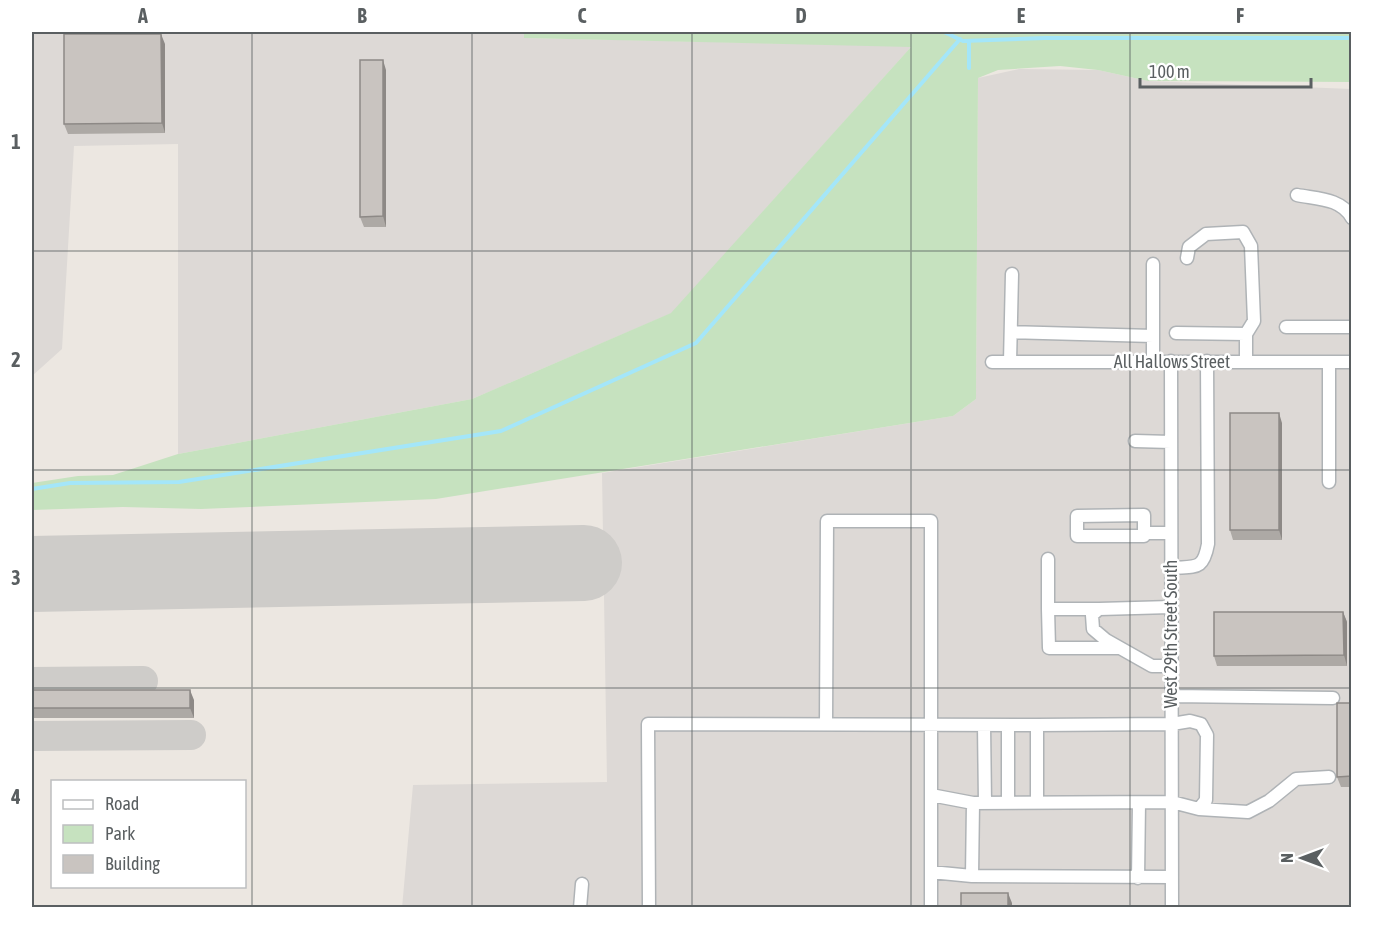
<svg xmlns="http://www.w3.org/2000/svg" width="1383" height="939" viewBox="0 0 1383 939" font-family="'Asap Condensed',sans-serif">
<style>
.industrial{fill:#ddd9d6}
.green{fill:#c6e2bf}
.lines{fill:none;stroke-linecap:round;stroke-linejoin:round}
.stream{stroke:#a4e6f9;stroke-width:4}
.taxiway{stroke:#ceccc9;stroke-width:30}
.runway{stroke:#ceccc9;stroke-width:76}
.minor-casing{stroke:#afb3b6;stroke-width:15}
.minor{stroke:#fff;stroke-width:12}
.wall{fill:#ada9a5}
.shaded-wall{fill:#8d8986}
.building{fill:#c9c4c0;stroke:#8d8986;stroke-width:1.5}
.grid{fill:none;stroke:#5a5f61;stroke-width:1.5;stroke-opacity:0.55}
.labels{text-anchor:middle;stroke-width:5;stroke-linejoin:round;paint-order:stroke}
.street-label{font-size:18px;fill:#5a5f61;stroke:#fff}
.neatline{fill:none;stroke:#5a5f61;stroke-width:2}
.grid-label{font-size:20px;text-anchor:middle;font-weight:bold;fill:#5a5f61}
</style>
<rect width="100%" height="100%" fill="#ece7e1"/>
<!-- industrial -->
<path class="industrial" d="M32 32H524V38L912 46 672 313 472 399 178 454V144L74 146 62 349 32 376Z
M1019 69 1098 70 1148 81 1351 89V907L402 908 413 785 607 782 602 473 953 416 976 399 978 78Z"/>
<!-- green -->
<path class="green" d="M524 32H1351V82L1148 81 1098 70 1060 66 998 70 978 78 976 399 953 416 436 499 201 509 123 507 32 510V483L78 476 113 475 178 454 472 399 671 313 911 47 524 38Z"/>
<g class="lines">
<!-- stream -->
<path class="stream" d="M944 32 963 41 1045 38H1352
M969 41V68
M32 489 70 483 179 482 501 431 696 343 960 39"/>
<!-- taxiway -->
<path class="taxiway" d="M32 682 143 681
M32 736 191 735"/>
<!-- runway -->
<path class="runway" d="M32 574 584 563"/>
<!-- minor casing -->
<g class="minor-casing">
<path id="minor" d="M83 32H109
M1297 195C1317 199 1341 198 1352 218
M1187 258 1189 247 1206 234 1243 232 1251 246 1254 321 1246 334
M1153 264V361
M1286 327H1352
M1011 332 1153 336
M1176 333 1246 334V362
M1171 361 1172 908
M992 362H1352
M1010 362 1012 274
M1135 441 1171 442
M1329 482V362
M1144 515V536H1077V516Z
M1144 533H1171
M1048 559V609H1099
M1171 568C1196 566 1203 571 1208 544L1207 361
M1171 607 1099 609 1092 615 1093 629 1106 640 1152 666H1172
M1048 609 1049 648H1120
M1172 696 1333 698
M826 724 827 521H931V908
M984 725 985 803
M1008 725V802
M931 795 973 803
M1037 802V725L1172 724 1190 721 1201 724 1207 735 1206 800 1199 809 1172 802 973 803 972 876 1172 877
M1199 809 1248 812 1269 801 1296 779 1329 777
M931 872 972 876
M1138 878 1139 803
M580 908 582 884
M649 908 648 724 1037 725"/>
</g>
<!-- minor -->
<use href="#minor" class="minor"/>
</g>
<!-- wall -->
<path class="wall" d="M165 44V133L68 134 64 124Z
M386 70V227H364L360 217Z
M1282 423V540H1233L1230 530Z
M1343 612 1347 622V666H1217L1214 656Z
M32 690 194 700V718H32Z
M1352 703V787H1341L1337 777Z"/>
<!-- shaded-wall -->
<path class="shaded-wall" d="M161 34 165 44V133L162 123Z
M383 60 386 70V227L383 216Z
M1279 413 1282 423V540L1279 530Z
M1343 612 1347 622V666L1344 655Z
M190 690 194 700V718L190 708Z
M1008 893 1012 903V908H1008Z"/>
<!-- building -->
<path class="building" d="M64 34H161L162 123 64 124Z
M360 60H383V216L360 217Z
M1230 413H1279V530H1230Z
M1214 612H1343L1344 655 1214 656Z
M32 690H190V708H32Z
M1337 703H1352V776L1337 777Z
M961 893H1008V908H961Z"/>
<!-- grid -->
<path class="grid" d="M252 32V908M472 32V908M692 32V908M911 32V908M1130 32V908M32 251H1352M32 470H1352M32 688H1352"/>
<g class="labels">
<!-- street labels -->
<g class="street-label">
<text x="1172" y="368">All Hallows Street</text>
<text transform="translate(1171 634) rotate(-90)" y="6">West 29th Street South</text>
</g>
</g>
<!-- border -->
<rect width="1383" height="939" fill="none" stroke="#ffffff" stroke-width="66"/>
<!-- legend -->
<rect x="51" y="780" width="195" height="108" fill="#ffffff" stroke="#bdbfc0" stroke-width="1.5"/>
<rect x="63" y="800" width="30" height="9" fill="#ffffff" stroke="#bdbfc0" stroke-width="1.5"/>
<text x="105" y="810" font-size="18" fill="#5a5f61">Road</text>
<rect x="63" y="825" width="30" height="18" fill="#c6e2bf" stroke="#bdbfc0" stroke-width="1.5"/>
<text x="105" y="840" font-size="18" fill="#5a5f61">Park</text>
<rect x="63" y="855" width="30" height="18" fill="#c9c4c0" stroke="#bdbfc0" stroke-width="1.5"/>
<text x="105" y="870" font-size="18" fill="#5a5f61">Building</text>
<!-- north arrow -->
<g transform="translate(1302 858) rotate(270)" stroke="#ffffff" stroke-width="4.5" paint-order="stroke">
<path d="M0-4.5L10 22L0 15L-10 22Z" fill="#5a5f61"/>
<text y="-9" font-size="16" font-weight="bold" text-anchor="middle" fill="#5a5f61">N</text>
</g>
<!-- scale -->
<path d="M1140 78v9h171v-9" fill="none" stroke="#5a5f61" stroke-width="3"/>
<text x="1149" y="78" font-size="18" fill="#5a5f61" stroke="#ffffff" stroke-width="4.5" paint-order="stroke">100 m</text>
<rect x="33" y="33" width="1317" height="873" class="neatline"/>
<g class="grid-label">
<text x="143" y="23">A</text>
<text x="362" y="23">B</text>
<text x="582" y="23">C</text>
<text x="801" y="23">D</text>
<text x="1021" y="23">E</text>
<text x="1240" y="23">F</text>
<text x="16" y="149">1</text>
<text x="16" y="367">2</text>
<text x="16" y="585">3</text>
<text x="16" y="804">4</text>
</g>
</svg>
